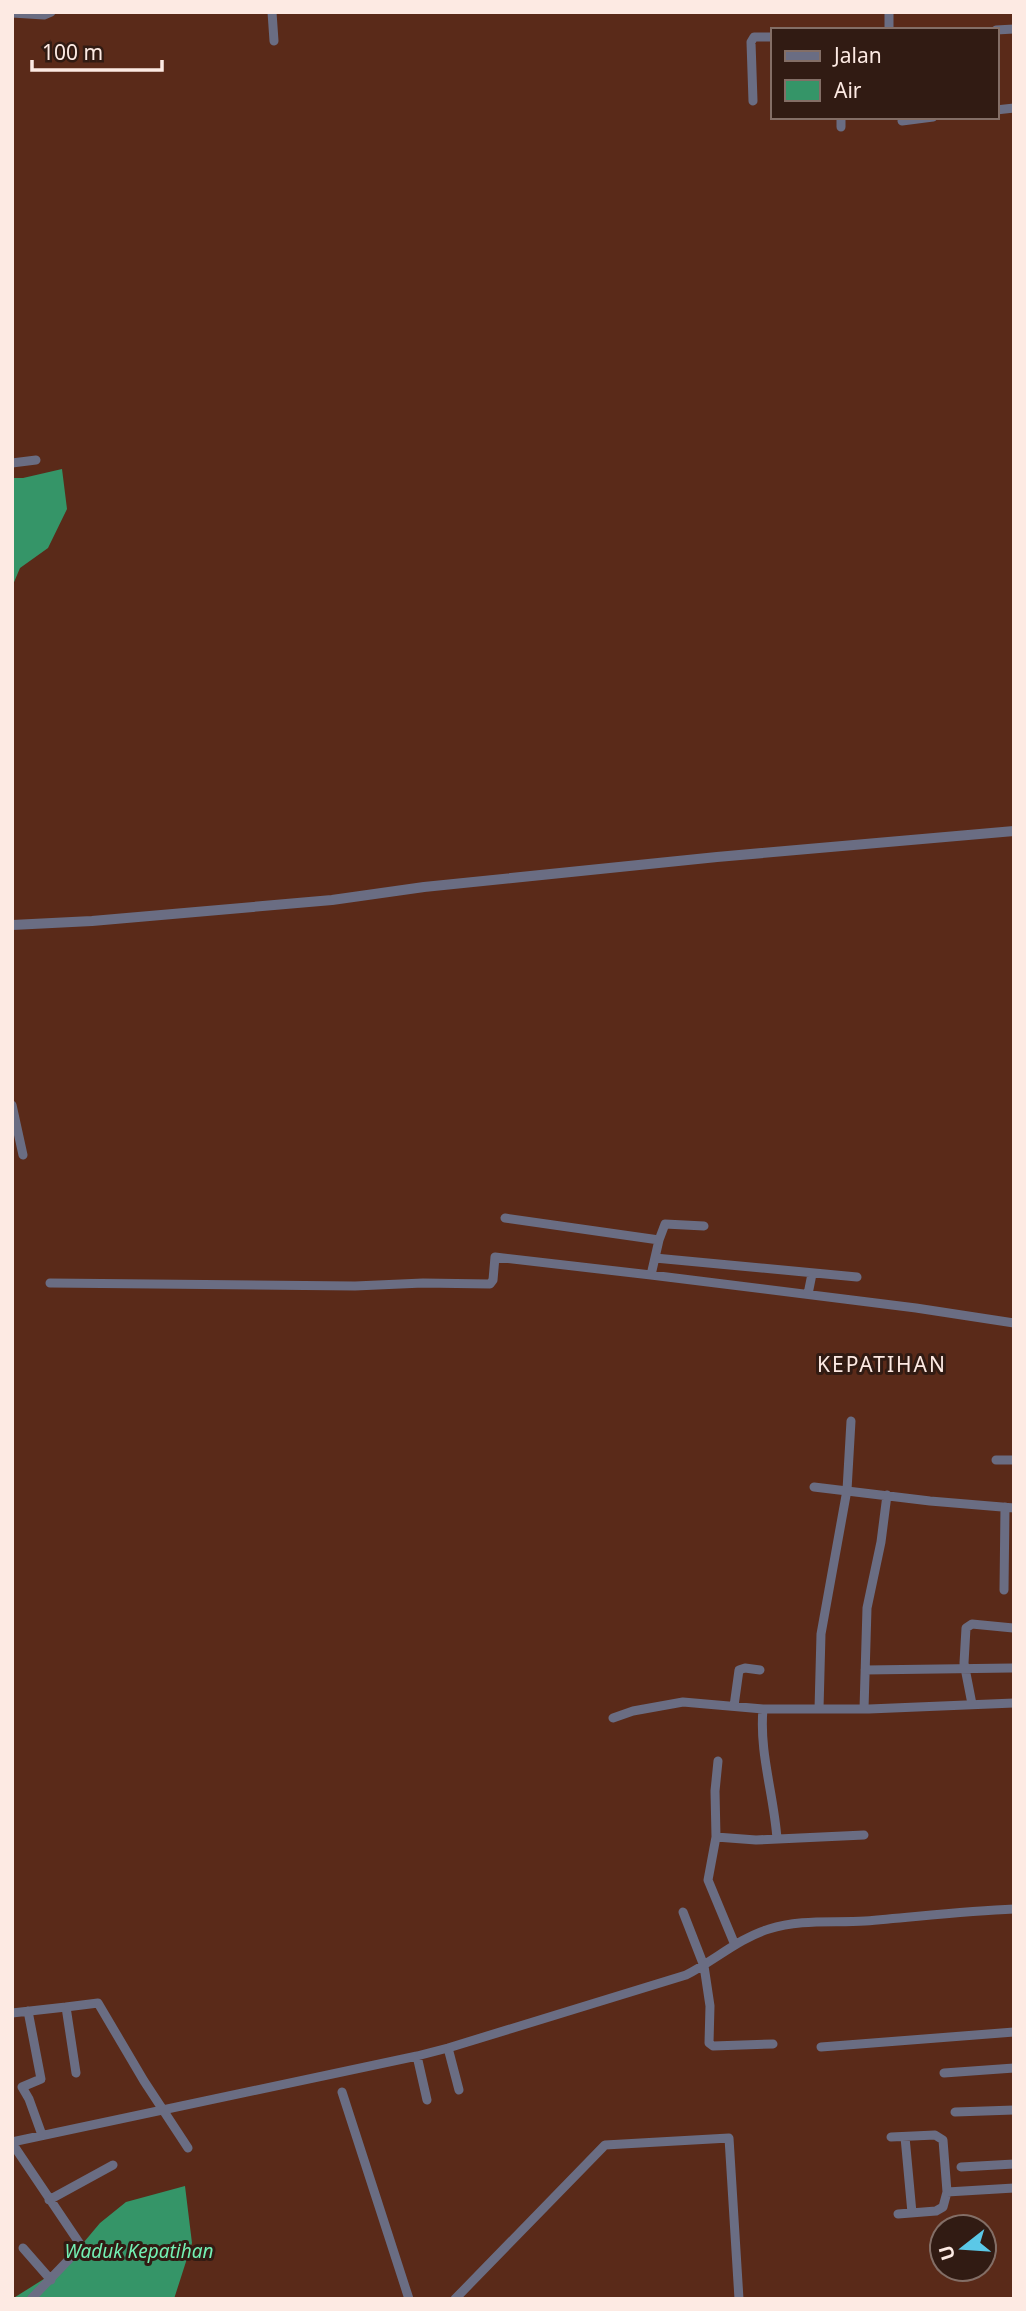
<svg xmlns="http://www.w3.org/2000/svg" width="1026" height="2311" viewBox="0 0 1026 2311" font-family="'Noto Sans',sans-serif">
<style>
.water{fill:#359568}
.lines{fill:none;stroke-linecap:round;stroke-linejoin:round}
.minor{stroke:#6a6d83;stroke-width:9}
.tertiary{stroke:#6a6d83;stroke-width:10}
.labels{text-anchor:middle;stroke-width:6;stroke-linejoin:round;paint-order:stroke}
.water-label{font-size:19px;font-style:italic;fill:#73f0b3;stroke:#311b13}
.quarter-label{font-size:21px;letter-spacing:2px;fill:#fdeae3;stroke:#311b13}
</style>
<rect width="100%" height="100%" fill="#5a2a19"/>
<!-- water -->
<path class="water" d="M62 469 67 509 48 548 20 568 12 587V478H23Z
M185 2186 192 2243 174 2299H12L63 2267 100 2223 126 2202Z"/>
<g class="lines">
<!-- minor -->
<path class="minor" d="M272 12 274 41
M12 13 44 15 51 12
M889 30V12
M996 30 1014 29
M753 101 751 42 754 37H772
M996 110 1014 108
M841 117V127
M902 121 933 117
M12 463 36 460
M12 1105 23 1155
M505 1218 659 1240 651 1275 916 1308 1014 1323
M659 1240 665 1224 704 1226
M655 1258 857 1277
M50 1283 355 1286 423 1283 490 1284 493 1280 495 1257 651 1275
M808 1294 812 1274
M996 1460H1014
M814 1487 930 1501 1014 1508
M1004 1590 1005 1507
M865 1670 1012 1668
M972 1704 964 1663 966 1628 972 1624 1013 1628
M734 1706 739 1670 745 1668 760 1670
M763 1709C759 1753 774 1795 777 1839
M819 1709 821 1634 847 1490 851 1421
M864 1709 867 1608 881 1542 887 1495
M613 1718 633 1711 683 1702 763 1709H869L1014 1703
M718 1761 715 1791 716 1837 708 1880 735 1945
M716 1837 756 1840 864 1835
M683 1912 704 1966 710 2006 709 2043 713 2046 773 2044
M66 2007 98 2003 144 2081 188 2148
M28 2011 41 2079 22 2087 29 2099 42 2135
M12 2013 66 2007 76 2073
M821 2047 1014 2032
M448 2048 459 2090
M417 2056 427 2100
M944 2073 1014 2068
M342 2092 409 2299
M955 2112 1014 2110
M891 2137 935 2135 943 2140 947 2192
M905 2137 912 2213
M12 2142 417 2056 448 2048 686 1975C714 1961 739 1938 769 1929 800 1919 833 1923 865 1921 915 1917 964 1911 1014 1909
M12 2143 80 2244 78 2250 31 2299
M961 2167 1014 2164
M49 2200 113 2165
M898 2214 936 2211 943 2207 947 2192 1014 2188
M23 2248 51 2280
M455 2299 605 2145 729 2138 739 2299"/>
<!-- tertiary -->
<path class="tertiary" d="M12 925 92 921 332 900 424 887 717 857 1014 831"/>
</g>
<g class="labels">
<!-- water labels -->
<g class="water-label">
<text x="139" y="2258">Waduk Kepatihan</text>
</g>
<!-- quarter labels -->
<g class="quarter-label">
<text x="882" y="1372">KEPATIHAN</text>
</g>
</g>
<!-- border -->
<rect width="1026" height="2311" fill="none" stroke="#fdeae3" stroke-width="28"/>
<!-- legend -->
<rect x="771" y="28" width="228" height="91" fill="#311b13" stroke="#836e66" stroke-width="2"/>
<rect x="785" y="51" width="35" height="10" fill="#6a6d83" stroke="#836e66" stroke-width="2"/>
<text x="834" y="63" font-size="21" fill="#fdeae3">Jalan</text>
<rect x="785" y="80" width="35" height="21" fill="#359568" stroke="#836e66" stroke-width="2"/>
<text x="834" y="98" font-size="21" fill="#fdeae3">Air</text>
<!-- north arrow -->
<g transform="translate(963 2248) rotate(253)"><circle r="33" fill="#311b13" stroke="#836e66" stroke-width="2"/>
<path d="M0-5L12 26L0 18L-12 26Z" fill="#5bc8e7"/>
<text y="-10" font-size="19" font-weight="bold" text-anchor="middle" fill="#fdeae3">U</text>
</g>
<!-- scale -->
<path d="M32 60v10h130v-10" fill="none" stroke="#fdeae3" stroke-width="3.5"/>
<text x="42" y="60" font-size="21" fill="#fdeae3" stroke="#311b13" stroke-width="5" paint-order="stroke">100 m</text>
</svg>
